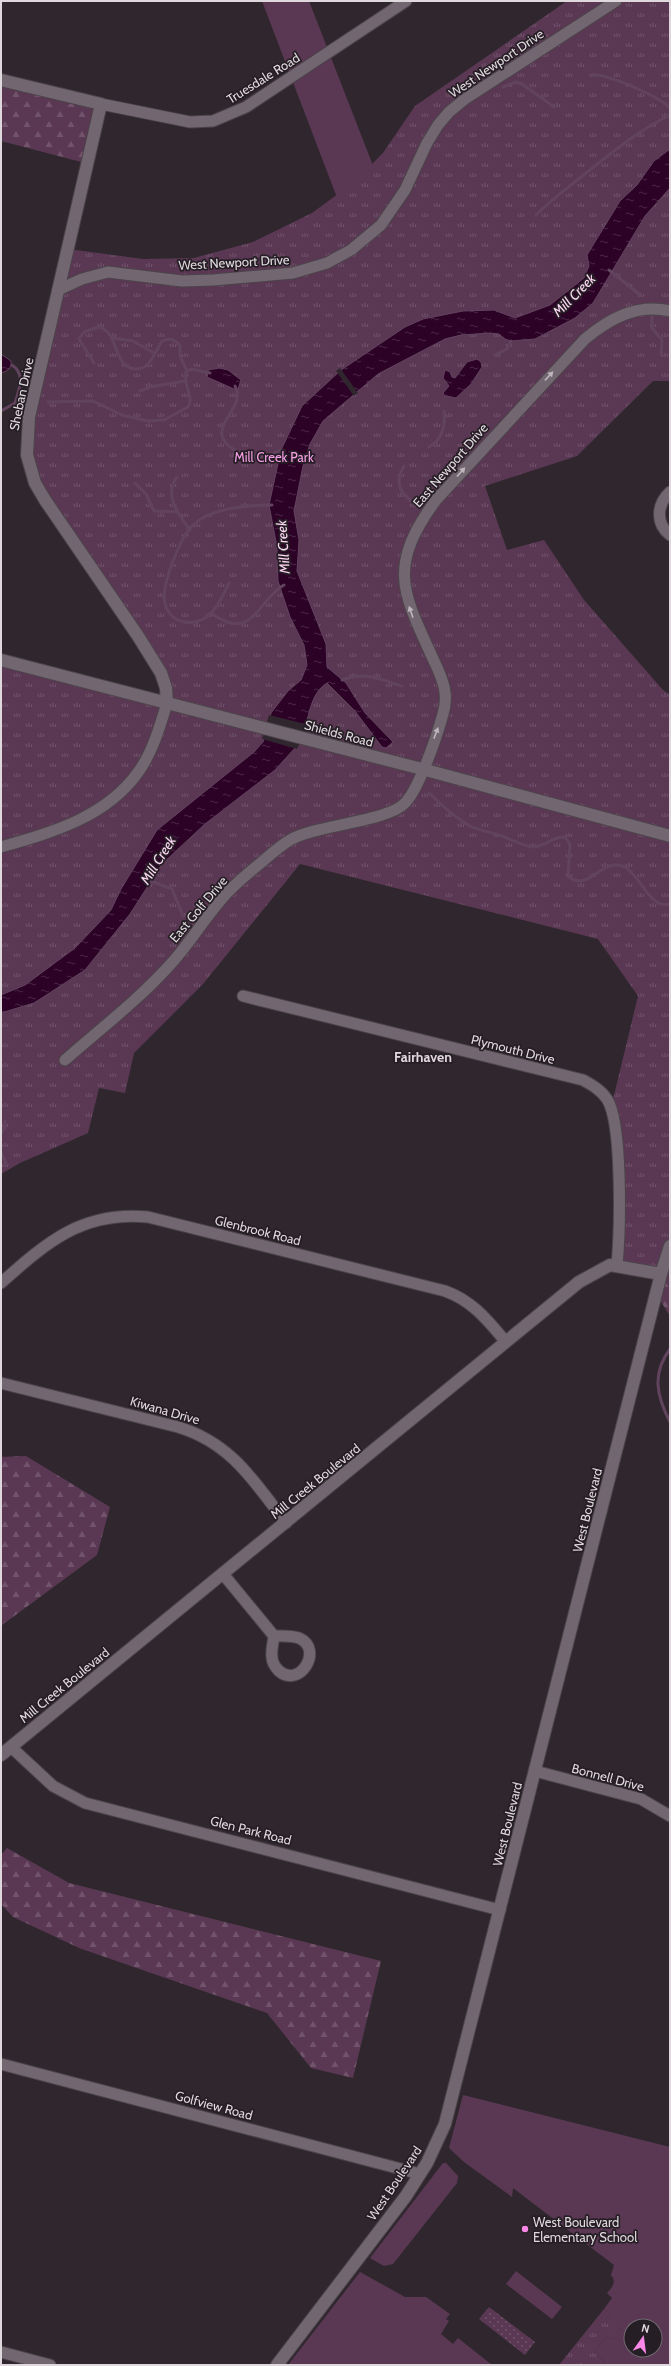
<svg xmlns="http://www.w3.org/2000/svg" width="671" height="2366" viewBox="0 0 671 2366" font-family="Cabin,sans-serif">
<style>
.grass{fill:#5a3854;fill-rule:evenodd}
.forest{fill:url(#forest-firs)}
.park{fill:url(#park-tufts)}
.garden{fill:url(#garden-dots)}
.water{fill:url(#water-ripples);stroke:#62435e}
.pier{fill:#30272e}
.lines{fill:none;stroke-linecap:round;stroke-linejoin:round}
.stream{stroke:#62435e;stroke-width:3}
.street-casing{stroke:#4c444a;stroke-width:13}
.secondary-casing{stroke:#4c444a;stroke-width:14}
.street{stroke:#726770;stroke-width:11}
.secondary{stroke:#726770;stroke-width:12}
.oneway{fill:#beb6bc}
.poi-dot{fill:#fa87e7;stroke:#261e25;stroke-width:1.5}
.labels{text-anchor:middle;stroke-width:3.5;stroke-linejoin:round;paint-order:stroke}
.street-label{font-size:13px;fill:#dfd8dd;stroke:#261e25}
.park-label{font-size:13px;fill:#f69fe6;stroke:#261e25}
.poi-label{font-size:13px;fill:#dfd8dd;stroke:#261e25;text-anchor:start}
.water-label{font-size:14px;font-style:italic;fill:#fbd7f3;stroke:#261e25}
.neighbourhood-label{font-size:14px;font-weight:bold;fill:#dfd8dd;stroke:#261e25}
</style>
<defs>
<pattern id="forest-firs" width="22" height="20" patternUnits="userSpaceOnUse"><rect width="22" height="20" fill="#5a3854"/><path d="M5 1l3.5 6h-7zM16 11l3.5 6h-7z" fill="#71546c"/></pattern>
<pattern id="park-tufts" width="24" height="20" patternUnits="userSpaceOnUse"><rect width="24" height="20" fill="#5a3854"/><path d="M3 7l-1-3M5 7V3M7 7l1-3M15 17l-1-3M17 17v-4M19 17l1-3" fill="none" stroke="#71546c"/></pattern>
<pattern id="garden-dots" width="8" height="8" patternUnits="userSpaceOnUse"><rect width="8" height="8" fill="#5a3854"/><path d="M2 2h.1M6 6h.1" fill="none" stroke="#71546c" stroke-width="1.8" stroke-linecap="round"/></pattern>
<pattern id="water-ripples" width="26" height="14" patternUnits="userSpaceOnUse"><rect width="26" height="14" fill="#2c0327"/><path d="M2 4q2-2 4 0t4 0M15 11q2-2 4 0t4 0" fill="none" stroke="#4a2746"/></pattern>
</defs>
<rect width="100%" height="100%" fill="#30272e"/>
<!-- grass -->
<path class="grass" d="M262 1H309L372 163 437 316 386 338 336 195Z
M463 2095 670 2147V2365H602L605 2361 594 2352 606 2337 611 2339 623 2323 604 2309 612 2298 607 2293C612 2287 617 2283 611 2275L614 2265 513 2188 512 2197 464 2162 449 2148ZM631 2326H655V2350H631Z
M443 2163H446L458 2176 457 2183 393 2264 384 2266 370 2258Z
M516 2271 562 2307 552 2319 506 2284Z
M360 2272 405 2297H426L450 2314 446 2319 449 2321 441 2334 453 2344 458 2338 492 2365H288Z"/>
<!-- forest -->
<path class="forest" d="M1 80 101 104 89 164 1 141Z
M670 1246V1316L656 1294Z
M26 1456 110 1507 97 1555 2 1625 1 1457Z
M7 1848 69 1883 381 1961 353 2078 311 2068 267 2013 79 1948 13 1917 1 1904V1855Z"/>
<!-- park -->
<path class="park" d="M567 1H670V381H653L577 456 485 486 507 550 544 540 584 600 663 690 670 695V1246L661 1274 617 1265 611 1108 638 996 598 939 300 864 203 984 134 1053 125 1093 99 1088 88 1133 20 1163 1 1174V660L167 703 166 688 45 500 27 455 68 249 143 259 194 258 253 242 312 213 353 183 383 153 415 106Z
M604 2309 624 2323 611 2339 606 2337 594 2352 605 2361 602 2365H559Z"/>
<!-- garden -->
<path class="garden" d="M489 2307 535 2342 525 2355 479 2319Z"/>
<!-- water -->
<path class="water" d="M670 149V188L645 216 593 303 575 318 535 339 511 341 505 339 499 334 490 333 461 335 445 339 378 374 323 421 310 444 303 466 294 511 299 540 297 571 326 644 327 667 346 683 365 713 393 742 386 748 382 747 355 711 327 683C309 694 309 720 302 738L267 729 271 713 288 691 301 680 307 665 304 645 290 617 278 581 277 547 269 505 281 450 302 406 341 370 405 327 423 319 463 311 494 310 515 318 550 305 584 278 589 266 587 255 620 201 637 185 654 161Z
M1 354 11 361C12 368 8 371 1 373Z
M477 359 481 362 482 367 471 384 456 398 445 396 443 393 449 386 443 378 445 370 450 372 452 377 455 378 467 362Z
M219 368 228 370 241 380 238 389H234L207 377 208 370Z
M267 729 295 748 275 770 205 824 162 864 130 914 85 970 34 1003 1 1013V995L25 985 75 948 111 910 121 889 157 830 254 752 263 742Z"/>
<!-- pier -->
<path class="pier" d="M340 368 358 393 354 396 336 371Z
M269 715 309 725 297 749 262 739Z"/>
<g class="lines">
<!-- stream -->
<path class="stream" d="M592 75C606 73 660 97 670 108
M503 87 516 82 522 84 554 107
M536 215C552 199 569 187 586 173 613 152 639 130 670 115
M609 270 639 294
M652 315V328L662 340 661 355
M112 338 133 341 154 353
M495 355 507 349 511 341
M94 363 79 339 84 332 98 327C120 331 111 365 135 369 140 369 144 368 147 365 153 359 157 349 162 341 169 337 176 340 180 346V356L187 371
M235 386C249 411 195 430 240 453 254 461 267 457 281 450L284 451
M140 391 150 387 185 381
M48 402 93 401 122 415 147 421 164 420 188 407C195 395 182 386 186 372L191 369 210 373
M1 411 15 403C19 390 26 374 12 365
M429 447C442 440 446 425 444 411
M404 466C394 484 400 493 415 504
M177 477C163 495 179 515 190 530
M135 483 146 494 154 511 177 512
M229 583C224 593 219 606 210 614 196 628 170 625 165 603 160 587 181 536 193 525 211 508 248 505 272 505
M211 613C253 644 257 600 284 585
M342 680C366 671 379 679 402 686
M429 793C442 805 455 818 470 826 480 831 492 832 502 836 512 840 524 847 534 847 547 846 552 836 565 837L570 844 568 876C589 894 601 856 625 867 640 875 650 910 670 904
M148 880 172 889 183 916
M1 1133 5 1127V1121
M1 1152 6 1163
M670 1349C652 1373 656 1395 670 1422"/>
<!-- street casing -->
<g class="street-casing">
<path id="street" d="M101 104 190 122 213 121 246 107 406 1
M58 290 82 279 108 272 182 281 213 280 293 273 327 263 351 250 381 225 405 190 427 143 438 125 449 112 465 99 616 1
M670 492C657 504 655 523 670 535
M1 847C53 832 107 817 139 771 153 751 160 726 167 703
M243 996 583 1080C592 1085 601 1090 607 1099 623 1124 620 1233 617 1265
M65 1060C99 1030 137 1001 168 967 190 944 206 915 228 892 238 881 251 871 263 861 271 854 280 846 290 840 318 824 389 822 406 802 420 786 437 736 443 714 449 695 443 680 435 663 403 593 386 568 436 500L585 339C609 319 637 303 670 311
M1 1283C47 1242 82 1211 148 1217L445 1291C473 1301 488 1321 506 1342
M1 1383 178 1427C231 1443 254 1481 286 1523
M223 1574 274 1636
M274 1636C282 1636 291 1635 299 1638 324 1649 300 1689 279 1671 275 1667 272 1663 272 1657 271 1650 273 1643 274 1636Z
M11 1747 53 1786 85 1803 500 1910
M535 1771 641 1799 670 1816
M1 2064 420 2174
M1 2352 50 2365"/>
</g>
<!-- secondary casing -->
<g class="secondary-casing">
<path id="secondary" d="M1 80 101 104 29 417 27 455 35 483 45 500 138 636 161 673 166 688 167 703
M1 660 422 769 670 836
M1 1755 579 1282 610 1265 661 1274
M277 2365 406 2196 427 2163 445 2124 661 1274 670 1246"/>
</g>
<!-- street -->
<use href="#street" class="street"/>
<!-- secondary -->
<use href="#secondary" class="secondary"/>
</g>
<!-- one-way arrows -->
<defs><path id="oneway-solid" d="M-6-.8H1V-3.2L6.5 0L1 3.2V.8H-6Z"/></defs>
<g class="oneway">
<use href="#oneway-solid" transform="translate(549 376) rotate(-47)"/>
<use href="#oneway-solid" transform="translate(461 472) rotate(-48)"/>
<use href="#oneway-solid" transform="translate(411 612) rotate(-109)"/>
<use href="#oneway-solid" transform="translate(436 733) rotate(-69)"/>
</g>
<!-- markers -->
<circle class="poi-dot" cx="525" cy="2229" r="4"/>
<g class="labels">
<!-- street labels -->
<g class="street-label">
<text transform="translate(496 63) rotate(-34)" y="5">West Newport Drive</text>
<text transform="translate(263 78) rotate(-32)" y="5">Truesdale Road</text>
<text transform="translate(234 262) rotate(-3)" y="5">West Newport Drive</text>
<text transform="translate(21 394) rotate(-78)" y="5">Sheban Drive</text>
<text transform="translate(450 465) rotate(-49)" y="5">East Newport Drive</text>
<text transform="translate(339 733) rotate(15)" y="5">Shields Road</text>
<text transform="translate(198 909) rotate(-50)" y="5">East Golf Drive</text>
<text transform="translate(513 1049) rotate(14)" y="5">Plymouth Drive</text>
<text transform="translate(258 1230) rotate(14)" y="5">Glenbrook Road</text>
<text transform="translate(165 1410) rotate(16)" y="5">Kiwana Drive</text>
<text transform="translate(315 1481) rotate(-39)" y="5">Mill Creek Boulevard</text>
<text transform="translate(587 1510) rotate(-76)" y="5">West Boulevard</text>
<text transform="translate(64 1685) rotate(-39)" y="5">Mill Creek Boulevard</text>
<text transform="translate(608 1777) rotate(15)" y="5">Bonnell Drive</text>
<text transform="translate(507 1824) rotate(-76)" y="5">West Boulevard</text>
<text transform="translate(251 1830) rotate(14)" y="5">Glen Park Road</text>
<text transform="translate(214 2105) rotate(15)" y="5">Golfview Road</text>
<text transform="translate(394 2183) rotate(-56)" y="5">West Boulevard</text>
</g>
<!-- park labels -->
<g class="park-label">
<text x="274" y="462">Mill Creek Park</text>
</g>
<!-- poi labels -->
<g class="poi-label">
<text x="533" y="2227">West Boulevard<tspan x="533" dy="15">Elementary School</tspan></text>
</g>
<!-- water labels -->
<g class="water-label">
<text transform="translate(574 295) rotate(-45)" y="5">Mill Creek</text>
<text transform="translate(283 547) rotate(-94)" y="5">Mill Creek</text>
<text transform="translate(158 860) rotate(-58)" y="5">Mill Creek</text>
</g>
<!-- neighbourhood labels -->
<g class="neighbourhood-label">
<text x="423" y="1062">Fairhaven</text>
</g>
</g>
<!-- border -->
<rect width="671" height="2366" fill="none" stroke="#dfd8dd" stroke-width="4"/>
<!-- north arrow -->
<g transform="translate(643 2338) rotate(14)"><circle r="19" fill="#261e25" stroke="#70686f"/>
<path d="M0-3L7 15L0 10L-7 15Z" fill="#fa87e7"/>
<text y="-6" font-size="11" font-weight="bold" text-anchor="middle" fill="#dfd8dd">N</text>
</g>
</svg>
